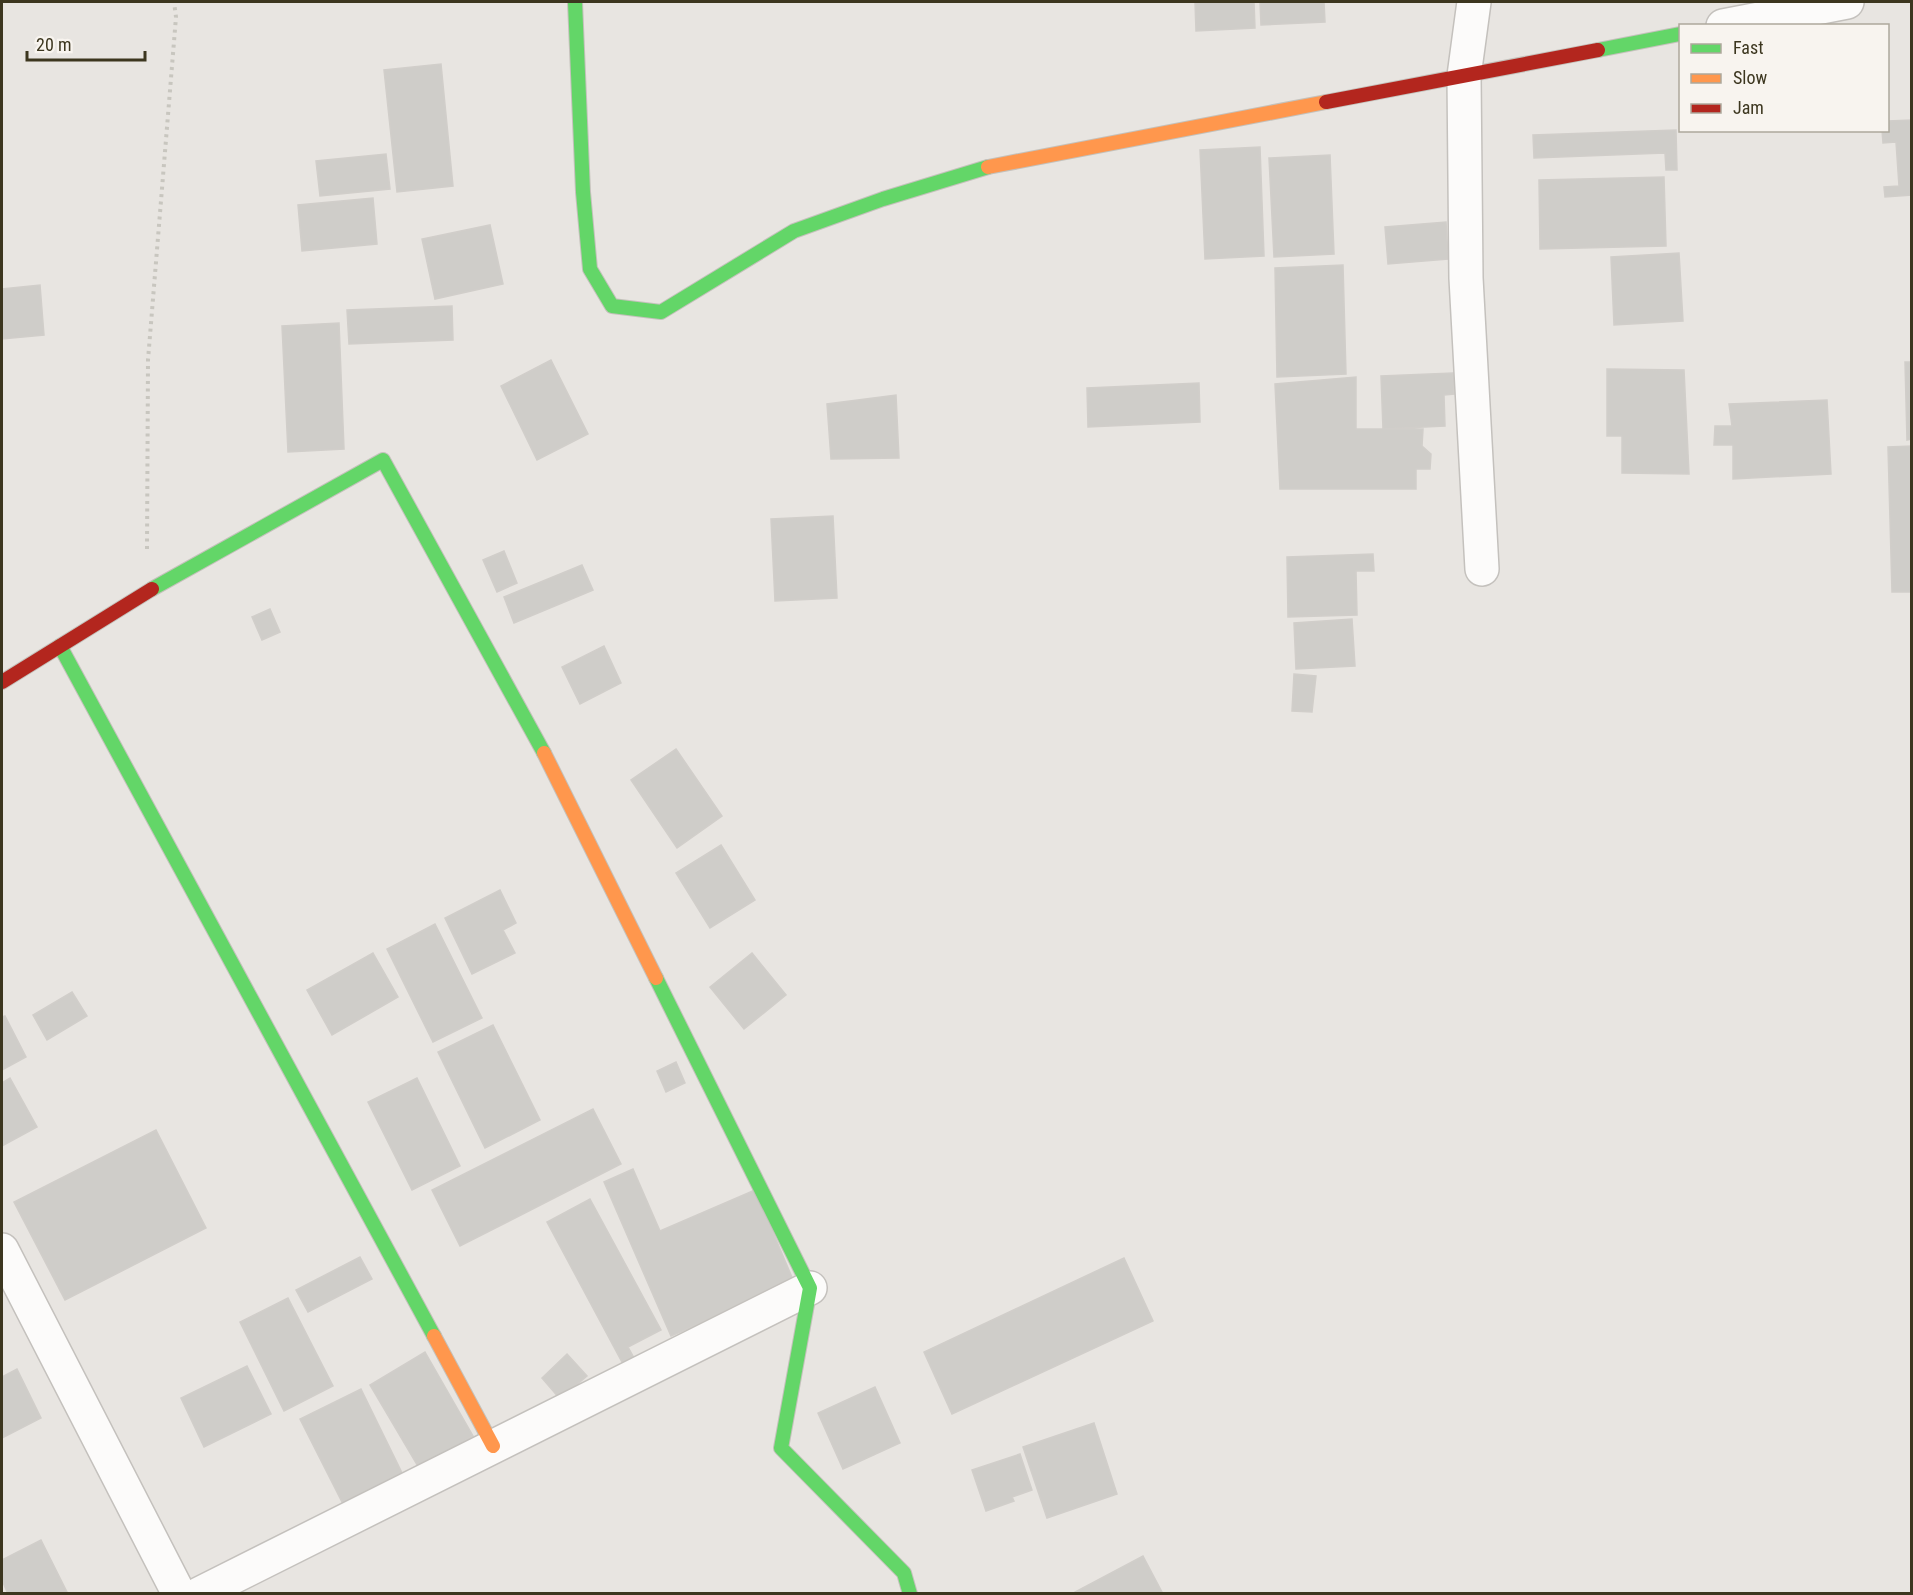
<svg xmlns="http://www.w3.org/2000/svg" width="1913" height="1595" viewBox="0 0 1913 1595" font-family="'Roboto Condensed',sans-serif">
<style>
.building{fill:#cfcdc9;stroke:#d1ceca;stroke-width:1.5}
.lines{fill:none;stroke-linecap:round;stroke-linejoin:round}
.street-casing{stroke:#c4c1bd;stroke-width:36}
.fast-casing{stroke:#c4c1bb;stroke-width:16}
.slow-casing{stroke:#c4c1bb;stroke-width:16}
.jam-casing{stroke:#c4c1bb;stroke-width:16}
.path{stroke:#c8c6bf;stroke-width:4;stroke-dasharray:3 4.5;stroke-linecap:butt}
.street{stroke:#fcfbfa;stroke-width:33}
.fast{stroke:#63d668;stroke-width:14}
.slow{stroke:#ff974d;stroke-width:14}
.jam{stroke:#b3261e;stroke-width:14}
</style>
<rect width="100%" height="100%" fill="#e8e5e1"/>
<!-- building -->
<path class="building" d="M1195 2H1254L1255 28 1196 31Z
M1260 2H1324L1325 22 1261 25Z
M441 64 453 186 397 192 384 70Z
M1912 120V195L1885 197 1884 187 1899 186 1896 142 1883 143 1882 130H1888V121Z
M1676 130 1677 170H1666L1665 153 1534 158 1533 135Z
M1260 147 1264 256 1205 259 1200 150Z
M386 154 390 189 320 196 316 161Z
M1330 155 1334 254 1274 257 1269 158Z
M1664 177 1666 246 1540 249 1539 180Z
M373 198 377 244 302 251 298 205Z
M1446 222 1448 259 1388 264 1385 227Z
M490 225 503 284 435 299 422 239Z
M1679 253 1683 321 1614 325 1611 257Z
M1343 265 1346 374 1277 377 1275 268Z
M40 285 44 335 2 339V289Z
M452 306 453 340 349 344 347 310Z
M339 323 344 449 288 452 282 326Z
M551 360 588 434 537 460 501 386Z
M1905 362H1912V439L1907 440Z
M1607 369 1684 370 1689 474 1622 473V436H1607Z
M1453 373 1454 394 1444 395 1445 426 1383 429 1381 376Z
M1356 377V429H1423L1422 446 1431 454 1430 469H1416V489H1280L1275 384Z
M1199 383 1200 422 1088 427 1087 388Z
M896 395 899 458 831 459 827 404Z
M1827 400 1831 474 1733 479V445H1714L1715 426H1732L1729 404Z
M1912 446V592H1892L1888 447Z
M833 516 837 598 775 601 771 519Z
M504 551 517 583 497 592 483 560Z
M1373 554 1374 571H1356L1357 615 1288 617 1287 557Z
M582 565 593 590 514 623 504 597Z
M270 609 280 632 262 640 252 617Z
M1352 619 1355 666 1296 669 1294 623Z
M604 646 621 683 580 704 562 667Z
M1294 674 1316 676 1312 712 1292 711Z
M676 749 722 816 677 848 631 780Z
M721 845 755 900 710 928 676 873Z
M500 890 516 923 503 930 515 953 472 974 445 918Z
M435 924 482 1018 433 1042 387 949Z
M373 953 398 997 332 1035 307 990Z
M752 953 786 995 744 1029 710 987Z
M72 992 87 1016 47 1040 33 1015Z
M5 1016 26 1057 2 1070V1017Z
M493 1025 540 1120 485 1148 438 1052Z
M676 1062 685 1083 666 1092 657 1071Z
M10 1078 37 1127 2 1146V1083Z
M417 1078 460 1166 412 1190 368 1102Z
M593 1109 621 1164 460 1246 432 1190Z
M156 1130 206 1228 65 1300 14 1202Z
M633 1169 660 1231 755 1190 794 1282 671 1336 604 1182Z
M590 1199 661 1330 628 1347 634 1358 623 1364 547 1222Z
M360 1257 372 1279 308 1312 296 1290Z
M1124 1258 1153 1321 952 1414 924 1352Z
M288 1298 333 1386 284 1411 240 1322Z
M425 1352 473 1436 419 1468 370 1385Z
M567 1354 587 1376 560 1399 542 1378Z
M247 1366 271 1414 204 1447 181 1398Z
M17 1369 41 1418 2 1438V1377Z
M875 1387 900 1443 843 1469 818 1413Z
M361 1389 403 1475 343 1504 300 1419Z
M1094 1423 1117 1494 1047 1518 1023 1447Z
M1020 1454 1032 1490 1012 1497 1014 1501 986 1511 972 1470Z
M41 1540 68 1594H8L2 1580V1560Z
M1143 1556 1163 1594H1076L1075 1592Z"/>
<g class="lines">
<!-- street casing -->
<g class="street-casing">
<path id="street" d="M1474 2 1464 76 1466 278 1482 569
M1723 26 1847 2
M2 1250 179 1594
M199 1594 810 1288"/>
</g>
<!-- fast casing -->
<g class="fast-casing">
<path id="fast" d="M575 2 583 192 590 269 612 306 661 312 794 231 883 199 988 167
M1598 50 1680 34
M152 589 383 460 544 753
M60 646 434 1336
M656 978 810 1288 781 1448 904 1573 910 1594"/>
</g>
<!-- slow casing -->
<g class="slow-casing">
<path id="slow" d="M988 167 1326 102
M544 753 656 978
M434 1336 493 1446"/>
</g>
<!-- jam casing -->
<g class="jam-casing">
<path id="jam" d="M1326 102 1598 50
M2 682 152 589"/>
</g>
<!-- path -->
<path class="path" d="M147 549 148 360 176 17 174 2"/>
<!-- street -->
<use href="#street" class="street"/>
<!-- fast -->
<use href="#fast" class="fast"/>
<!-- slow -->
<use href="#slow" class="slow"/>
<!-- jam -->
<use href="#jam" class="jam"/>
</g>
<!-- border -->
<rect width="1913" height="1595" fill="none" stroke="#3c361f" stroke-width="6"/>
<!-- legend -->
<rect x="1679" y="24" width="210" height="108" fill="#f8f4ef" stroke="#ada89c" stroke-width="1.5"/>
<rect x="1691" y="44" width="30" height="9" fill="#63d668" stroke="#ada89c" stroke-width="1.5"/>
<text x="1733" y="54" font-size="18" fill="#3c361f">Fast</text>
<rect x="1691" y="74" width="30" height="9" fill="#ff974d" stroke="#ada89c" stroke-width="1.5"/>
<text x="1733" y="84" font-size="18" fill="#3c361f">Slow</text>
<rect x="1691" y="104" width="30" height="9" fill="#b3261e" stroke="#ada89c" stroke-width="1.5"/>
<text x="1733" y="114" font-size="18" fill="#3c361f">Jam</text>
<!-- scale -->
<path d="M27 51v9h118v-9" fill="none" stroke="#3c361f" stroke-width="3"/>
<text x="36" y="51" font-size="18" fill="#3c361f" stroke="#f8f4ef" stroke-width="4.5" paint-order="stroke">20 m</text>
</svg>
